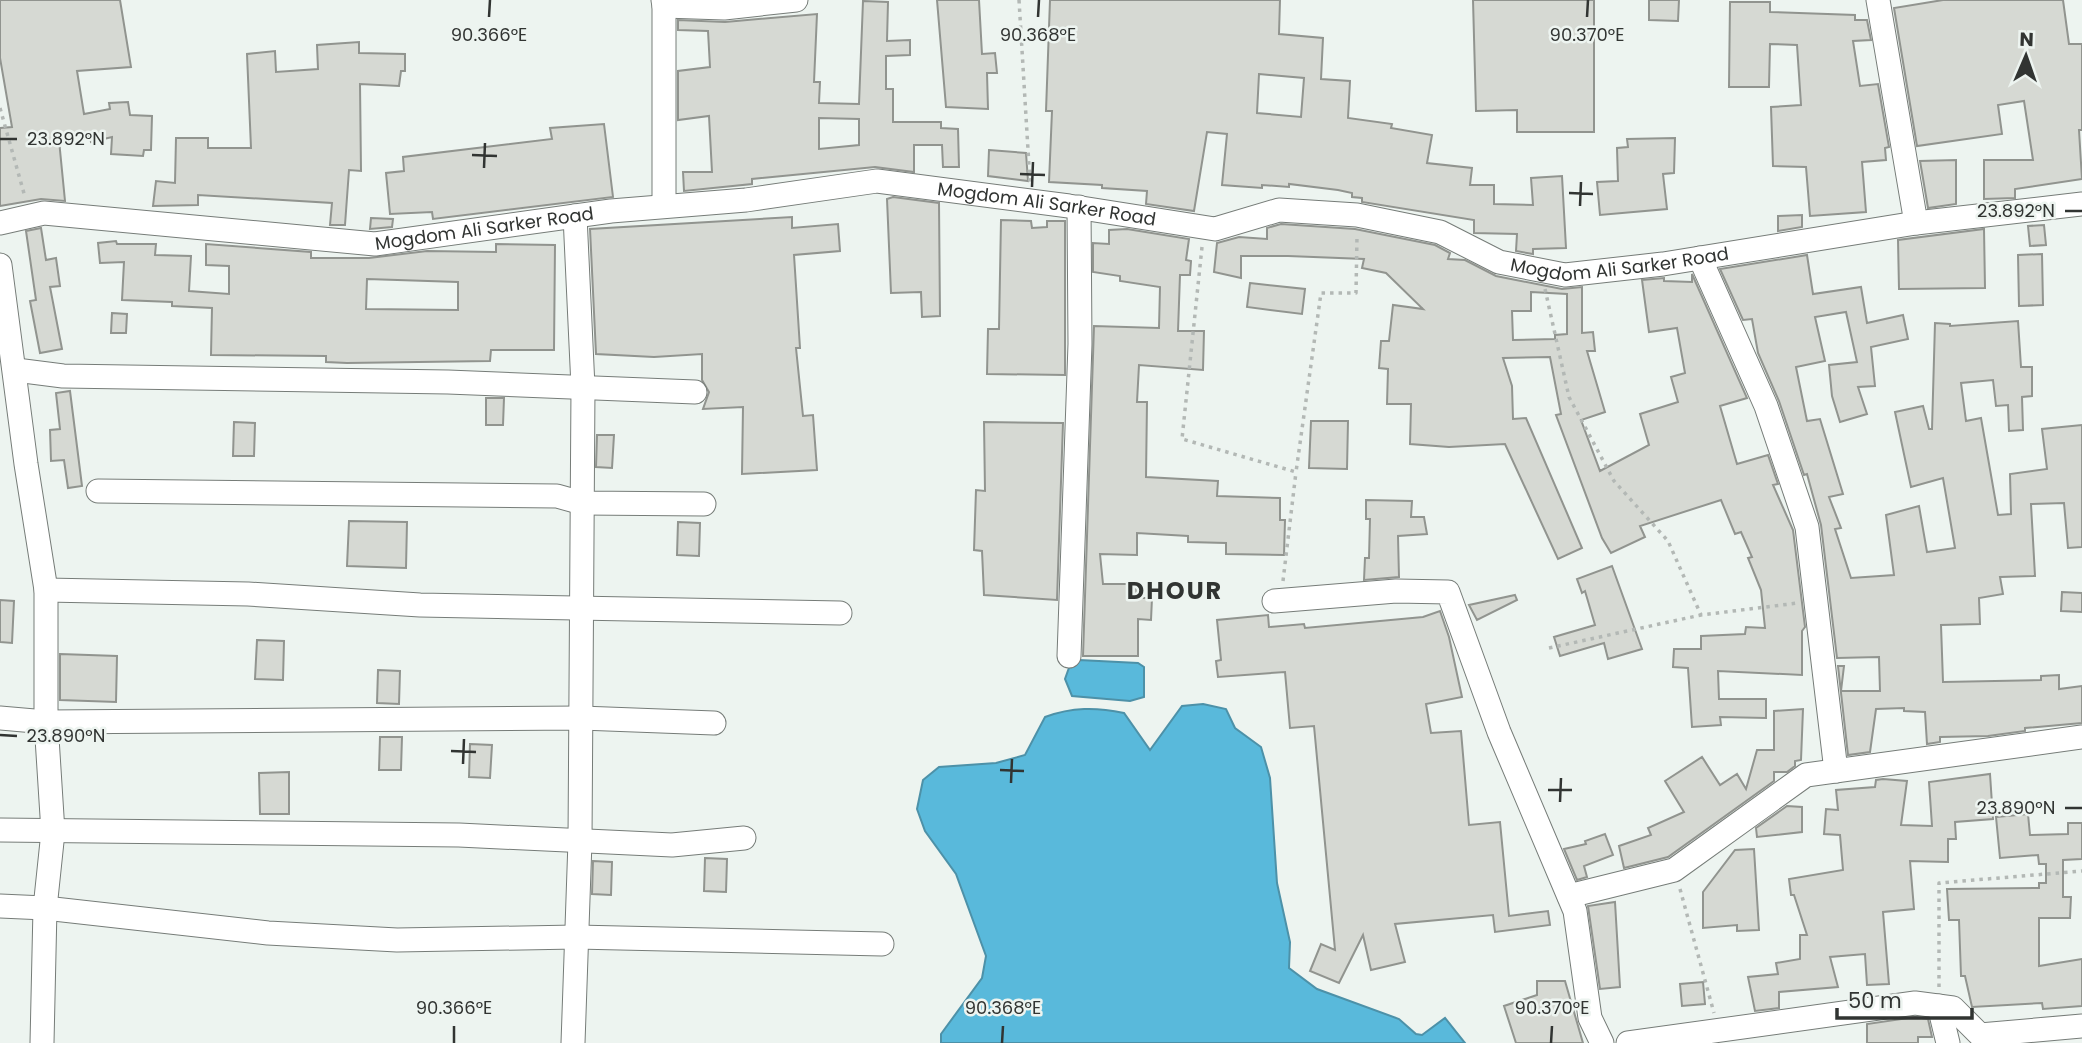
<svg xmlns="http://www.w3.org/2000/svg" width="2082" height="1043" viewBox="0 0 2082 1043" font-family="Poppins,sans-serif">
<style>
.water{fill:#59b9db;stroke:#4d91a8;stroke-width:2}
.building{fill:#d6d9d3;stroke:#91948f;stroke-width:2;fill-rule:evenodd}
.lines{fill:none;stroke-linecap:round;stroke-linejoin:round}
.minor-casing{stroke:#767c78;stroke-width:25}
.path{stroke:#b3b8b5;stroke-width:3.5;stroke-dasharray:3.5 5;stroke-linecap:butt}
.minor{stroke:#fff;stroke-width:23}
.ticks{fill:none;stroke:#313432;stroke-width:2.5}
.labels{text-anchor:middle;stroke-width:5;stroke-linejoin:round;paint-order:stroke}
.street-label{font-size:18px;fill:#313432;stroke:#edf4f0}
.district-label{font-size:24px;font-weight:bold;letter-spacing:2px;fill:#313432;stroke:#edf4f0}
.ticks-label{font-size:18px;text-anchor:middle;fill:#313432;stroke:#edf4f0;stroke-width:5;stroke-linejoin:round;paint-order:stroke}
</style>
<rect width="100%" height="100%" fill="#edf4f0"/>
<!-- water -->
<path class="water" d="M1079 660 1138 663 1144 667V697L1130 701 1072 696 1065 679 1070 665Z
M1203 704 1226 709 1235 728 1261 747 1270 778 1277 883 1290 942 1289 968 1317 989 1399 1019 1416 1034 1422 1035 1445 1018 1465 1043H941V1034L982 978 986 956 956 874 925 831 917 809 923 780 939 767 996 763 1025 755 1045 717C1072 707 1096 707 1124 713L1150 750 1182 706Z"/>
<!-- building -->
<path class="building" d="M0 0H120L131 67 77 71 84 114 110 109 109 103 128 102 130 115 152 116 151 150H144L143 156 111 154 112 137 91 142 89 135 59 140 65 201 41 199 0 206V128L12 127 0 58Z
M937 0H979L982 54 995 53 997 73H987L988 109 946 107Z
M1050 0H1280L1279 34 1323 38 1321 79 1350 81 1348 118 1392 124 1391 128 1432 135 1427 163 1472 168 1470 185H1494V204L1533 205 1531 178 1562 176 1566 248 1533 249V254L1516 251 1517 234 1474 233V220L1362 202V198L1352 197V193L1338 190 1289 184V187L1262 185V188L1222 185 1227 134 1207 132 1194 211 1146 204 1147 191 1102 188V185L1049 182 1052 111H1046ZM1259 74 1304 78 1301 117 1257 113Z
M1473 0H1594V132H1517V110L1476 111Z
M1649 0H1679L1678 21 1649 20Z
M1943 0H2063L2069 44H2082V130H2079L2082 179 2015 189V198L1984 199V160H2033L2024 101 1998 105 2002 134 1917 146 1894 8Z
M863 1 888 2 887 41 910 40V55L886 56V89H893V122H941V128L958 129 959 167H943L942 145H914V172L875 167 752 179V184L684 191 683 172H712L709 116 678 120V71L710 67 708 31 678 30V20L725 22 817 14 814 82H820L819 103 859 104ZM819 118 859 119V145L819 149Z
M1730 2H1770V12L1855 15V20H1867L1871 40 1853 41 1860 86 1878 84 1889 147 1885 148 1886 160 1862 162 1866 212 1810 216 1806 167 1773 166 1771 107 1801 105 1797 45 1770 44 1769 87H1729Z
M359 42V53L405 54V71H401L399 86 360 84 361 171 349 170 345 225H330L332 203 198 195V205L153 206 156 181 175 183 176 138H208V148H251L247 54 275 51 276 72 318 69 317 45Z
M604 124 613 197 433 219 432 212 390 214 386 173 404 171 403 157 552 139 550 128Z
M1675 138 1674 173 1663 174 1667 209 1600 215 1597 182 1618 181 1617 148 1628 147 1627 139Z
M989 150 1026 153 1028 181 988 176Z
M1956 160V204L1928 208 1920 161Z
M893 197 939 203 940 316 922 317 921 292 891 293 887 199Z
M1802 215V227L1778 231V216Z
M792 217V228L838 224 840 251 794 255 800 348H796L803 416 813 415 817 470 742 474 743 407 703 409 709 392 702 380V354L654 357 596 354 590 229Z
M371 218 393 219 392 227 370 229Z
M1001 220 1031 221 1032 228 1047 227V221H1065V375L987 374 988 329H999Z
M1281 224 1355 229 1435 245 1450 253 1448 259 1465 260 1496 276 1562 289 1582 287V333L1593 332 1595 351H1587L1605 412 1581 420 1600 471 1649 445 1640 414 1678 402 1671 377 1685 373 1677 328 1649 332 1642 280 1664 278V281L1692 282V274L1747 398 1720 406 1737 464 1768 455 1778 484 1773 485 1793 530 1805 627 1802 631V675L1718 671 1719 699H1766V718L1720 717 1721 725 1692 727 1688 668 1673 667 1674 649H1701V636L1745 634 1746 627 1765 628 1761 590 1748 558 1752 557 1741 532 1735 534 1721 500 1640 526 1645 537 1611 553 1602 538 1556 415 1561 414 1550 357 1503 358 1512 386 1513 419 1526 418 1582 548 1558 559 1505 444 1449 447 1410 444 1411 404H1387L1388 369 1379 368 1381 341H1389L1393 305 1423 309 1386 273 1362 268 1364 259 1288 256H1241V278L1214 272 1217 243 1239 237 1267 239V228ZM1531 292 1567 294V334L1555 335V339L1513 340 1512 311H1531Z
M2044 225 2046 245 2030 246 2028 226Z
M41 228 46 260 56 258 60 286 50 287 62 349 40 353 30 301 36 300 26 231Z
M1127 229 1189 239 1186 260 1191 261 1190 275H1180L1178 331H1204L1203 370 1139 365 1137 402H1147L1146 477 1218 481 1217 496 1280 498V520H1285L1284 555 1226 554V543L1188 542V536L1137 533V555L1100 554 1103 584H1136L1137 598H1152L1151 620 1138 619V656H1083L1094 326 1159 328 1160 287 1120 281V276L1093 272V243L1109 244V230Z
M1984 229 1985 288 1899 289 1898 240Z
M116 241 117 244H156L155 255 191 256 189 291 229 294V266L206 265V244L311 252V258H369L427 251 496 252V244L555 245 554 350H491L490 361 347 363 326 362V356L211 355 212 308 172 306V302L122 300 124 262 100 263 98 243ZM367 279 458 282V310L366 309Z
M2042 254 2043 305 2019 306 2018 255Z
M1807 255 1813 294 1861 287 1867 323 1903 315 1908 339 1871 347 1875 386 1858 387 1867 414 1840 422 1832 396 1829 365 1857 362 1846 312 1815 317 1825 361 1796 367 1807 421 1820 419 1843 494 1829 497 1841 528 1835 529 1851 578 1894 575 1886 515 1919 506 1927 552 1955 548 1943 478 1911 487 1895 412 1923 406 1929 429H1932L1935 323 1950 324V326L2018 321 2021 367H2032V396L2022 397 2023 430 2009 431 2008 405 1996 406 1993 380 1961 383 1966 421 1981 418 1998 515 2011 514 2010 474 2047 469 2042 429 2082 425V547L2068 548 2064 503 2031 504 2035 576 2000 577 2003 594 1979 598 1980 624 1941 625 1943 682 2041 680V676L2059 675V689L2082 686V723L2025 728V731L1988 736 1940 737V742L1927 744 1925 712 1904 711V708L1876 709 1870 752 1848 755 1838 666H1844L1841 691H1880L1879 657 1837 658 1821 525 1807 474 1804 475 1779 401 1758 353 1752 319 1743 320 1720 269Z
M1250 283 1305 289 1302 314 1247 307Z
M112 313 127 314 126 333H111Z
M70 391 82 486 68 488 64 460 51 461 50 430 60 429 56 393Z
M486 398H504L503 425H486Z
M1311 421H1348L1347 469 1309 468Z
M234 422 255 423 254 456H233Z
M984 422 1063 423 1057 600 984 595 982 551 974 550 976 490 985 491Z
M597 435H614L612 468 596 467Z
M1366 500 1412 501 1411 517H1424L1427 534 1398 536 1399 577 1364 580 1365 558H1369L1370 519H1366Z
M349 521 407 522 406 568 347 566Z
M678 522 700 523 699 556 677 555Z
M1612 566 1642 649 1608 659 1604 643 1560 656 1554 637 1595 625 1585 591 1582 593 1577 579Z
M2062 592 2082 593V612L2061 611Z
M1515 595 1517 600 1477 620 1469 605Z
M0 600 14 601 12 643 0 642Z
M1440 611 1449 637 1462 697 1426 704 1431 733 1461 731 1469 825 1500 822 1509 916 1548 911 1550 925 1495 932 1493 915 1395 924 1405 962 1371 970 1363 935 1339 983 1310 971 1321 944 1335 950 1314 726 1290 728 1285 672 1218 677 1216 661 1221 660 1217 620 1268 615 1269 627 1304 624 1305 628 1423 617Z
M257 640 284 641 283 680 255 679Z
M60 654 117 656 116 702 60 700Z
M378 670 400 671 399 704 377 703Z
M1803 709 1801 760 1795 761V766L1787 772H1774V781L1668 857 1624 868 1619 846 1651 835 1648 828 1684 812 1665 781 1702 757 1720 785 1737 774 1746 789 1757 750H1774V711Z
M380 737H402L401 770H379Z
M470 744 492 745 490 778 469 777Z
M289 772V814H260L259 773Z
M1990 774 1993 819 1955 822 1956 839H1948V862L1910 861 1914 909 1883 912 1889 984 1867 985 1865 954 1830 957 1838 987 1779 992V1008L1755 1011 1748 977 1778 974 1776 963 1800 959V935H1807L1794 895H1791L1789 879 1843 870 1840 835 1824 834 1826 809 1838 810 1836 790 1875 787 1876 780 1883 779 1907 781 1901 825 1932 826 1929 782Z
M1787 806 1802 807V832L1757 837 1756 828Z
M2028 814 2030 835 2068 834V823H2082V859L2063 860V897H2071L2070 918H2039V966L2082 959V1006L2043 1009 2042 1003 1972 1007 1965 976H1961L1959 920H1949L1947 889 2039 888V883H2046V864H2039L2038 855 2000 858 1996 817Z
M1605 834 1613 855 1584 866 1587 877 1577 880 1564 849 1586 844 1585 841Z
M1754 849 1759 930 1737 931V925L1703 928V892L1735 850Z
M705 858 727 859 726 892 704 891Z
M593 861 612 862 611 895 592 894Z
M1615 902 1620 987 1600 989 1588 906Z
M1537 981H1565L1583 1043H1516L1504 1006 1537 995Z
M1703 982 1705 1004 1682 1006 1680 984Z
M1915 1017 1928 1019 1932 1037H1918V1043H1867V1024Z"/>
<g class="lines">
<!-- minor casing -->
<g class="minor-casing">
<g id="minor">
<path d="M663 0 664 6 724 8 796 0"/>
<path d="M1878 0 1916 223"/>
<path d="M664 6V206"/>
<path id="s1" d="M0 223 44 213 375 244 611 211 746 200 877 181 1069 206 1215 229 1279 210 1357 215 1440 232 1499 262 1565 275 1663 264 1916 223 2082 204"/>
<path d="M1700 258 1766 406 1807 527 1836 771"/>
<path d="M0 265 26 464 46 590V722L53 832 45 908 42 1043"/>
<path d="M16 370 63 376 448 382 695 392"/>
<path d="M98 491 557 496 582 503 704 504"/>
<path d="M46 590 248 594 420 605 840 613"/>
<path d="M1274 601 1396 591 1448 592 1499 732 1575 911 1590 1018 1602 1043"/>
<path d="M1069 656 1080 344 1079 207"/>
<path d="M0 718 46 722 581 718 714 723"/>
<path d="M0 830 459 835 672 845 744 838"/>
<path d="M1569 896 1674 870 1806 775 2082 737"/>
<path d="M0 906 45 908 268 933 397 940 576 937 882 944"/>
<path d="M1939 1006 1948 1043"/>
<path d="M573 1043 580 841 583 387 575 216"/>
<path d="M1628 1043 1915 1003 1953 1008 1980 1035 2082 1026"/>
</g>
</g>
<!-- path -->
<path class="path" d="M1019 0 1030 183
M0 108 25 197
M1202 247 1182 439 1296 472 1321 293H1356L1357 236
M1545 289 1569 397 1614 481 1668 541 1701 615 1798 603
M1283 581 1296 472
M1549 648 1701 615
M1680 889 1714 1013
M1939 987V883L2082 871"/>
<!-- minor -->
<use href="#minor" class="minor"/>
</g>
<!-- ticks -->
<path class="ticks" d="M489 17 490 0M1038 17 1039 0M1587 17 1588 0M0 139H17M472 155 497 156M484 168 485 143M1020 174 1045 175M1032 187 1033 162M1569 193 1593 194M1580 206 1581 182M2065 211H2082M0 735 17 736M451 751 476 752M463 764 464 739M1000 770 1024 771M1011 783 1012 759M1548 790H1572M1560 802 1561 778M2065 808H2082M454 1043V1026M1002 1043 1003 1026M1551 1043 1552 1026"/>
<g class="labels">
<!-- street labels -->
<g class="street-label">
<text dy="6" stroke="none"><textPath href="#s1" startOffset="1055">Mogdom Ali Sarker Road</textPath></text>
<text dy="6" stroke="none"><textPath href="#s1" startOffset="488">Mogdom Ali Sarker Road</textPath></text>
<text dy="6" stroke="none"><textPath href="#s1" startOffset="1643">Mogdom Ali Sarker Road</textPath></text>
</g>
<!-- district labels -->
<g class="district-label">
<text x="1175" y="599">DHOUR</text>
</g>
</g>
<g class="ticks-label">
<text x="489" y="41">90.366°E</text>
<text x="1038" y="41">90.368°E</text>
<text x="1587" y="41">90.370°E</text>
<text x="66" y="145">23.892°N</text>
<text x="2016" y="217">23.892°N</text>
<text x="66" y="742">23.890°N</text>
<text x="2016" y="814">23.890°N</text>
<text x="454" y="1014">90.366°E</text>
<text x="1003" y="1014">90.368°E</text>
<text x="1552" y="1014">90.370°E</text>
</g>
<!-- north arrow -->
<g transform="translate(2026 56) rotate(2)" stroke="#edf4f0" stroke-width="5" paint-order="stroke">
<path d="M0-5L12 26L0 18L-12 26Z" fill="#313432"/>
<text y="-10" font-size="19" font-weight="bold" text-anchor="middle" fill="#313432">N</text>
</g>
<!-- scale -->
<path d="M1837 1008v10h135v-10" fill="none" stroke="#313432" stroke-width="3.5"/>
<text x="1848" y="1008" font-size="21" fill="#313432" stroke="#edf4f0" stroke-width="5" paint-order="stroke">50 m</text>
</svg>
